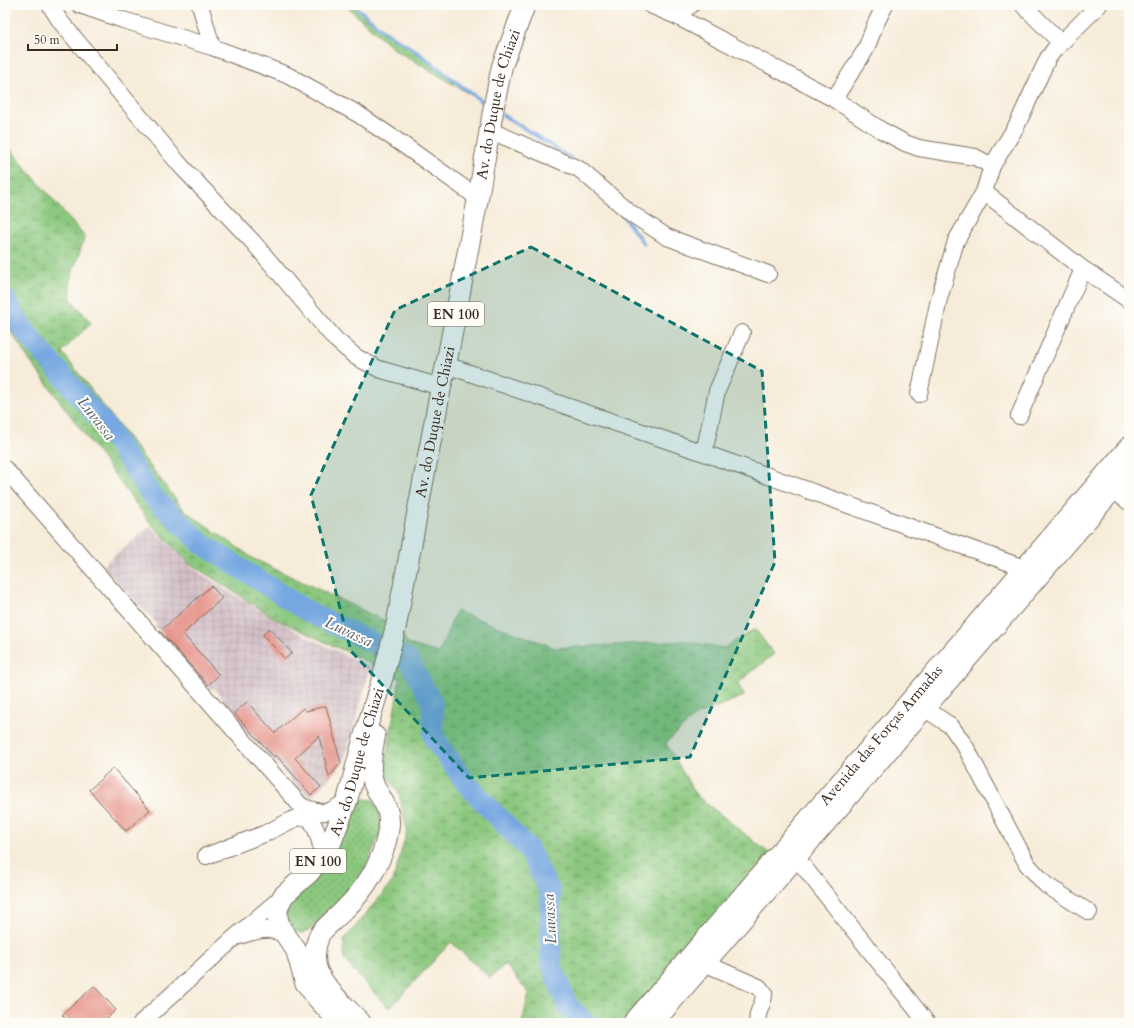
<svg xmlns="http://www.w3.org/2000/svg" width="1134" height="1028" viewBox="0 0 1134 1028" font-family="Cardo,serif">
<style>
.industrial{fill:url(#industrial-grid)}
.grass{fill:url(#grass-dots);stroke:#63794e}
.wetland{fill:url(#wetland-marsh);stroke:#63794e}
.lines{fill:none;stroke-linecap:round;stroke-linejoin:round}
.stream{stroke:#76a7e1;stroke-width:3.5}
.river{stroke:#76a7e1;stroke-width:21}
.building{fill:#e48c82}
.minor-casing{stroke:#7d6e5f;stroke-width:18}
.major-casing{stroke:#7d6e5f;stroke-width:22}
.minor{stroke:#fff;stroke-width:16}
.major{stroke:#fff;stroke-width:20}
.marked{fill:#0f766e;fill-opacity:0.2;stroke:#0f766e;stroke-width:3;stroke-dasharray:8 5;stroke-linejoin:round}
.labels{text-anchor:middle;stroke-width:4;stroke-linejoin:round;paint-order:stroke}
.shield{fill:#fdfcf7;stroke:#75695f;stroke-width:1}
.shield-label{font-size:14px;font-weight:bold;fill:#3b2a1e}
.street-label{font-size:15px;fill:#3b2a1e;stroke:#fdfcf7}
.water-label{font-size:16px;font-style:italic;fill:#535c6c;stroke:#fdfcf7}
</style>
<defs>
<pattern id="industrial-grid" width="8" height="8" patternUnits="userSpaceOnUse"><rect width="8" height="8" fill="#d2bec5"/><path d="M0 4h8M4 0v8" fill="none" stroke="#b5a3a9"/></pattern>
<pattern id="grass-dots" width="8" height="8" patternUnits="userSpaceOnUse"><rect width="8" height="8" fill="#8bc87e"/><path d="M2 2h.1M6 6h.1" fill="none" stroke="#73a367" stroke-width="1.8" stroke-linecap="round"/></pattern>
<pattern id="wetland-marsh" width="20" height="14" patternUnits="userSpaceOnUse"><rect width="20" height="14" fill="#8bc87e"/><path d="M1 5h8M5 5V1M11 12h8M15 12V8" fill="none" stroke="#73a367"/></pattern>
</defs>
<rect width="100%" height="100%" fill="#fdfcf7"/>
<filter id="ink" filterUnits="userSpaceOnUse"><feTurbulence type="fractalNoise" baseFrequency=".025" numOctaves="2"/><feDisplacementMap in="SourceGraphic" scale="8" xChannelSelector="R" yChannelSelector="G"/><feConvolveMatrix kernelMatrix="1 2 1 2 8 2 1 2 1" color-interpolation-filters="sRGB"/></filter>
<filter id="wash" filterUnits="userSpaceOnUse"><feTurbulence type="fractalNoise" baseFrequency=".012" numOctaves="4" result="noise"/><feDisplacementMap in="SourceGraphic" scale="16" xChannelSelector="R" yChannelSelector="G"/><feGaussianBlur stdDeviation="0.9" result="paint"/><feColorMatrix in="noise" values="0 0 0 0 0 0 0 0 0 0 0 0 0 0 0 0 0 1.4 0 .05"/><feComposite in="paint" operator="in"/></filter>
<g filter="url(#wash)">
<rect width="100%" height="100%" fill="#f7ecd9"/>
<!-- industrial -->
<path class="industrial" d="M150 526 197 571 228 591 305 636 371 667 343 763 312 797 306 796 220 702 223 699 214 688 210 689 155 626 157 624 102 566Z"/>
<!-- grass -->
<path class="grass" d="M364 799 373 800 380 806 381 831 363 874 328 916 311 929 301 933 290 929 284 910 355 802Z"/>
<!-- wetland -->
<path class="wetland" d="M345 5H354L385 32 413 49 476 98 394 49Z
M5 140 18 159 85 237 70 279 71 299 91 323 62 352 184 510 254 559 396 626 408 644 439 653 456 611 556 648 684 641 724 648 755 629 774 654 738 683 744 696 695 716 666 743 696 795 775 858 633 1023H522L529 993 505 964 490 978 451 942 389 1009 344 960V940L393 881 407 831 399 793 384 771 400 679 353 655 278 620 189 563 150 523 30 361 5 323Z"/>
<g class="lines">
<!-- stream -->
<path class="stream" d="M354 5 385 32 413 49 484 103
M503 115 571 158
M622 215 644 244"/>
<!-- river -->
<path class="river" d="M5 299 23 329 107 428 152 496 201 543 310 613 408 659 432 702 434 738 465 782 529 850 550 892 551 964 567 1005 585 1023"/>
</g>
<g id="blocks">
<!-- building -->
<path class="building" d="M211 586 222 598 183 634 219 675 208 685 160 631Z
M269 628 292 653 285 659 263 635Z
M247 702 275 733 303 708 306 711 326 706 341 763 329 777 319 736 295 758 321 787 311 795 276 755 274 757 234 713Z
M113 768 150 810 126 831 89 790Z
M94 986 116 1010 101 1023H70L62 1015Z"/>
</g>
</g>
<g filter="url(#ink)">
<use href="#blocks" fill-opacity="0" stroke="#7d6e5f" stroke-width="1"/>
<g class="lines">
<!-- minor casing -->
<g class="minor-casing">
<path id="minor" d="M50 5 60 21 181 166 253 242 335 339 356 357 379 369 441 387
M80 5 123 20 212 47 287 75 358 114 405 146 478 198
M200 5 212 47
M650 5 676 16 834 99 881 130 905 143 919 148 975 157 992 166
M1023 5 1061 43
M676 16 691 5
M834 99 866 49 875 25 885 5
M489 130 579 169 632 214 667 237 768 274
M984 192 1083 269 1129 300
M446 365 704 453 1024 568
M919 394 939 299 956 241 984 192 992 166 1017 125 1048 58 1054 50 1099 5
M1019 416 1083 269
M704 453 717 391 742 333
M5 469 301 806C314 823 321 835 322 857
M1113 490 1129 502
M924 708 951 726 965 746 1027 864 1046 885 1089 912
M301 806C325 815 325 815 347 801
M206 856 264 834 296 818 309 817
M796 857 927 1023
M239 936C261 930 265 926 287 935
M704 963 759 987 764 993C765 1004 755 1012 758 1023
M141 1023 234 938 283 896"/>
</g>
<!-- major casing -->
<g class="major-casing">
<g id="major">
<path id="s1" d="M340 1023 317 998 305 982 296 950 280 927 277 916 278 908 283 896 310 872 331 843 347 801 363 740 383 676 396 626 441 387 446 365 478 198 495 100 502 66 525 5"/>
<path d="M361 1023C347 1008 326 990 318 972 313 961 315 946 319 936 321 930 339 916 344 910 366 889 383 861 388 832 394 803 373 796 371 772 370 760 373 747 375 736"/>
<path id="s2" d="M633 1023 1129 447"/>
<path d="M653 1023 1129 471"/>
</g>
</g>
<!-- minor -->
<use href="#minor" class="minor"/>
<!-- major -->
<use href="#major" class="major"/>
</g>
</g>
<!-- marked area -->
<path class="marked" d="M531 247 762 371 775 562 690 757 469 778 351 651 311 495 395 310Z"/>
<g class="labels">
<!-- shield labels -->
<g class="shield">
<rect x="428" y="302" width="56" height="24" rx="3"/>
<rect x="290" y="849" width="56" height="24" rx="3"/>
</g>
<g class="shield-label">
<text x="456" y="319">EN 100</text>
<text x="318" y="866">EN 100</text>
</g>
<!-- street labels -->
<g class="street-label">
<text dy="5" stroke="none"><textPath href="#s1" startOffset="978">Av. do Duque de Chiazi</textPath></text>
<text dy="5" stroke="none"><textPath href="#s1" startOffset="654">Av. do Duque de Chiazi</textPath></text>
<text dy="5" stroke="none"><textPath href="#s2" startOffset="380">Avenida das Forças Armadas</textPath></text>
<text dy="5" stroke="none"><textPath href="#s1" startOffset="305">Av. do Duque de Chiazi</textPath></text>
</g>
<!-- water labels -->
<g class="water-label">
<text transform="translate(97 418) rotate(52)" y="6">Luvassa</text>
<text transform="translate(349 631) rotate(25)" y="6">Luvassa</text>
<text transform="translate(549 919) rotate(-93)" y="6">Luvassa</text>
</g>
</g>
<!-- margin -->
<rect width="1134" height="1028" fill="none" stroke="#fdfcf7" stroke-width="20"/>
<!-- scale -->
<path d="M28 44v6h89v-6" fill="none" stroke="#3b2a1e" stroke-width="2"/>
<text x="34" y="44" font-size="12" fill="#3b2a1e" stroke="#fdfcf7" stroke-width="3" paint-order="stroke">50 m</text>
</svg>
